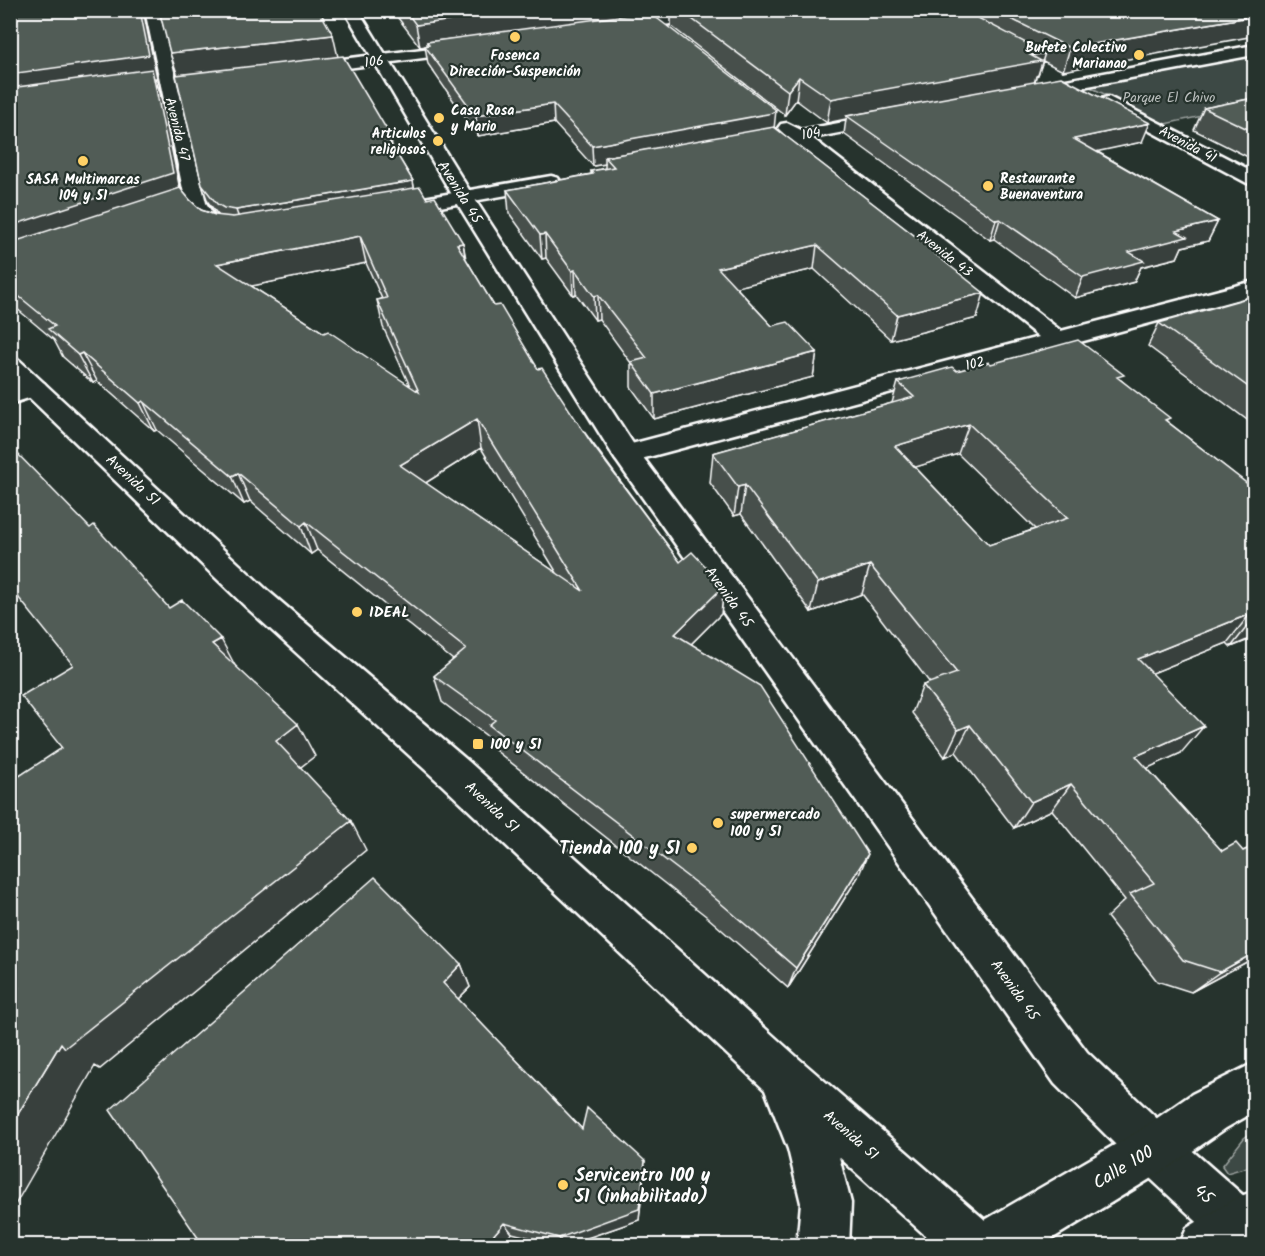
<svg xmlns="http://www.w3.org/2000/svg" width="1265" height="1256" viewBox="0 0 1265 1256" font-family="Kalam,sans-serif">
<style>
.green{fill:#3e4944;stroke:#9ea4a2;stroke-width:1.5}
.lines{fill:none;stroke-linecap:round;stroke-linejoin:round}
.street-casing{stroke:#fff;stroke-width:5}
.secondary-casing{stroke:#fff;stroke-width:5}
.primary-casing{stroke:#fff;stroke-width:5}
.street{fill:#26332d;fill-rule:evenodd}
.secondary{fill:#26332d;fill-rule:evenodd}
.primary{fill:#26332d;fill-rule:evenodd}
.wall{fill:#464f4b;stroke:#fff;stroke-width:1.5;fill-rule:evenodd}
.shaded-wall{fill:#39403d;stroke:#fff;stroke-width:1.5}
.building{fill:#515c57;stroke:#fff;stroke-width:1.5;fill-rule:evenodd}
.poi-dot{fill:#ffd166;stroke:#26332d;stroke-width:2}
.labels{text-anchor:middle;stroke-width:4.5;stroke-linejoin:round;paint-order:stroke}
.far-poi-label{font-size:14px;font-weight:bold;fill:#fff;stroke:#26332d;text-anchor:end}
.far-street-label{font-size:14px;fill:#fff;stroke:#26332d}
.far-park-label{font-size:14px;fill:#bbbfbe;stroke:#26332d}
.street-label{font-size:15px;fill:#fff;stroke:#26332d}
.poi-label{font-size:15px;font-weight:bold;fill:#fff;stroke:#26332d;text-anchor:start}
.near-poi-label{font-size:18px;font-weight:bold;fill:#fff;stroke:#26332d;text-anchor:end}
.near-street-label{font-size:18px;fill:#fff;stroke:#26332d}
</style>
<rect width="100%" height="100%" fill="#26332d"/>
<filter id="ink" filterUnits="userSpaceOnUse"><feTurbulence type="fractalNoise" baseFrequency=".0167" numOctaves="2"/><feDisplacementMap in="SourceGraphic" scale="12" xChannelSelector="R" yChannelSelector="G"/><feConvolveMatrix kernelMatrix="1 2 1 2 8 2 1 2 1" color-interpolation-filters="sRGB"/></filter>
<g filter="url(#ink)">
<!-- green -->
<path class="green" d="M1254 55V105L1165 124 1088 86Z
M1254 1131V1165L1227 1173 1222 1166 1244 1138Z"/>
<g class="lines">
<!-- street casing -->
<g class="street-casing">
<path id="street" d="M145 10H159L206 203 220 225 239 230 242 234 239 238 232 240 205 233 186 203Z
M705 10H744L737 14 617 32 610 28 617 24Z
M471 43 476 45 479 48 476 51 302 74 294 69 302 64Z
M1254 45V55L1029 97 1021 92 1029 87Z
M1109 97 1254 172V185L1247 183 1103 106 1101 102 1103 98Z
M887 114 893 115 896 119 893 123 812 138 1061 331 1254 281V295L1076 343 1107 367 1111 372 1107 377C1086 383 1069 361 1053 349L626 463 616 460 612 454 616 448 1039 337 794 142 743 151 737 150 734 146 737 142 783 133 778 128 781 124 787 123 801 130Z
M551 176 558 178 561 182 558 186 395 215 388 213 385 209 388 205 395 203Z
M35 380 44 383 48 388 44 393 10 404V387Z"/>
</g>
<!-- secondary casing -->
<g class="secondary-casing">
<path id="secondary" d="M344 10H358L474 198 636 448 1087 1052 1171 1132 1254 1205V1246H1223L1137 1166 1055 1084 616 460 454 198Z"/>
</g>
<!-- primary casing -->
<g class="primary-casing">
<path id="primary" d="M10 358 19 360 268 591 468 761 798 1058 985 1220 1137 1132 1192 1094 1254 1063V1112L1226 1128 1171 1166 1040 1246H937L839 1157 851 1203 849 1246H797L801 1203 788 1149 765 1090 442 785 246 607 10 379Z
M1254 1191V1245L1179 1246 1187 1228 1236 1198Z"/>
</g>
<!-- street -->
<use href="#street" class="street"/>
<!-- secondary -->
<use href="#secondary" class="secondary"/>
<!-- primary -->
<use href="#primary" class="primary"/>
</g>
<!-- wall -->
<path class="wall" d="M10 10 157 78H155L160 93 180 188 190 200 201 210 218 215 208 202 202 185 177 75 159 10H323L319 11 338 57 413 181 414 188 427 199 463 243 466 259 494 306 538 369 680 562 724 586 721 614 691 644 858 877 788 988 706 916 495 750 492 740 442 702 434 676 453 660 317 550 311 554 250 501 244 504 157 430 154 431 97 381 93 383 63 357 54 340 10 303ZM366 263 382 299 377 300 383 327 410 386 324 333 251 286ZM481 448 557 573 425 483Z
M392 10H635V14L774 127 937 253 936 255 977 318 891 340 814 269 736 287 772 326 817 352 813 377 654 419 631 387V363L599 319 595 320 576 294 573 295 546 258 542 259 509 213 507 190 591 174V171L605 168V164L593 166 554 123 478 136 428 64 425 46 420 47Z
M650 10H1254L1063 71 1043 61 1038 75 1036 76 1035 82 1142 142 1096 151 1218 221 1208 241 1182 247 1177 258 1141 267 1134 282 1075 298 994 239 990 240 844 134 846 119 827 123 796 100 785 115 671 26V12L656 15Z
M1254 98V160L1194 130 1204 108Z
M1254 296V425L1148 346 1159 323Z
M991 364 1121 380 1168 422 1254 489V638L1231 647 1227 643 1152 673 1181 753 1147 768 1222 851H1243L1254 846V958L1191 992 1157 981 1107 917 1125 900 1052 810 1014 828 956 752 945 757 912 713 923 685 930 683 862 594 811 612 741 514 734 516 710 483 713 453 892 403 898 382ZM958 454 1035 529 989 545 915 467Z
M461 964 470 987 458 999 582 1129 644 1174 639 1220 567 1245H559L512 1233 203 1245Z"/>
<!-- shaded-wall -->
<path class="shaded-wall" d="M140 10H143L157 78H155L160 93 182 199 10 257V74Z
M527 10H635V17L427 42V46L420 47 416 25Z
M656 10H671V12L656 15Z
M1254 16V36L1063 71 1070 48Z
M333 35 338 57 178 76 170 53Z
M1045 53 1038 75 1036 76 1034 84 847 116 846 119 827 123 831 99Z
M799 77 796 100 785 115 788 91Z
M553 104 554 123 478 136 476 116Z
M776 110 774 129 605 157V164L593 166 592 146Z
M1150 123 1142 142 1067 158 1074 139Z
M390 135 393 151 386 136Z
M413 181 416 198 242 227 236 210Z
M1000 219 994 239 990 240 996 220Z
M1218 221 1208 241 1182 247 1177 258 1141 267 1134 282 1075 298 1083 277 1129 252 1176 231Z
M545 234 546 258 542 259 540 235Z
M360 236 366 263 227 291 217 264Z
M463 243 467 270 457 244Z
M817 245 814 269 716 292 718 268Z
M575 270 576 294 573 295 572 271Z
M984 293 977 318 891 340 897 315Z
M598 295 599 319 595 320 594 296Z
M817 352 813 377 654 419V394Z
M82 353 97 381 93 383 78 355Z
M143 401 157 430 154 431 140 403Z
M477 419 481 448 408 494 400 465Z
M969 424 958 454 887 476 895 446Z
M238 473 250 501 244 504 232 476Z
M745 485 741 514 734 516 738 487Z
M306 522 317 550 311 554 301 526Z
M870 565 862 594 811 612 818 583Z
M724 586 721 614 674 661 675 634Z
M1250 614 1227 643 1118 687 1138 659Z
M1254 618V637L1231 647Z
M221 639 239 673 212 644Z
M298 724 315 756 293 773 276 741Z
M970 725 956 752 945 757 958 730Z
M1204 726 1181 753 1115 783 1136 756Z
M1071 784 1052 810 1014 828 1031 802Z
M351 821 366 850 100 1069 95 1066 15 1205 10 1204V1127L61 1043Z
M868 854 858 877 788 988 796 968Z
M1254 953V958L1191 992 1220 972Z
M461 964 470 987 453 1004 443 983Z
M645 1161 639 1220 567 1245H563L559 1238Z
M504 1223 512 1233 502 1245H485Z"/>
<!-- building -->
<path class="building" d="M10 10H140L149 55 10 74Z
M159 10H319L333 35 170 53Z
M405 10H527L416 25Z
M680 10H963L1045 53 1030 55 1041 61 831 99 799 77 788 91Z
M993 10H1254V16L1070 48Z
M649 12 776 110 773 113 592 146 553 104 476 116 425 46 429 45 427 42Z
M343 56 390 135 386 136 413 181 236 210 224 208 217 204 202 185 176 75Z
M152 69 173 173 10 226V88Z
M1061 77 1150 123 1074 139 1218 221 1176 231 1187 237 1129 252 1144 261 1083 277 1000 219 996 220 847 116Z
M1254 98V132L1204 108Z
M774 127 937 253 935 254 984 293 897 315 817 245 718 268 772 326 788 322 817 352 654 394 631 362 647 358 598 295 594 296 575 270 572 271 545 234 540 235 507 190 593 174 591 171 614 167 605 157Z
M420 187 427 199 435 197 463 243 457 244 494 306 500 305 538 369 542 368 592 444 680 562 692 552 724 586 675 634 760 686 868 854 796 968 710 894 489 725 495 720 434 676 466 649 306 522 301 526 238 473 232 476 143 401 140 403 82 353 78 355 48 329 55 326 10 289V243L180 188 190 200 201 210 215 215 233 217ZM360 236 387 298 377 300 419 392 328 331 324 333 217 264ZM477 419 583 591 400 465Z
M1254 296V391L1159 323Z
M1078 340 1124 375 1117 377 1170 418 1165 420 1254 489V618L1250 614 1138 659 1204 726 1136 756 1222 851 1236 843 1243 851 1254 846V953L1220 972 1183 960 1130 894 1154 883 1071 784 1031 802 970 725 958 730 923 685 957 673 870 565 818 583 745 485 738 487 713 453 914 397 898 382 952 367 957 371 989 362 991 364ZM969 424 1068 518 989 545 895 446Z
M10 446 90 528 94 525 169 608 182 600 221 639 212 644 298 724 276 741 351 821 65 1048 61 1043 10 1127V985L18 987 10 975V782L62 748 21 696 73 665 10 587Z
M375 877 461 964 443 983 582 1129 587 1108 645 1161 639 1209 559 1238 504 1223 485 1245H203L110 1110Z"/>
</g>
<!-- markers -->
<g class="poi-dot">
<circle cx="515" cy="37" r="6"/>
<circle cx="1139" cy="55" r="6"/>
<circle cx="439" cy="118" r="6"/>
<circle cx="438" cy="141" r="6"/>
<circle cx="83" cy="161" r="6"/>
<circle cx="988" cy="186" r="6"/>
<circle cx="357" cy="612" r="6"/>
<rect x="472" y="738" width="12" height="12" rx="3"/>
<circle cx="718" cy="823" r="6"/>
<circle cx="692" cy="848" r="6"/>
<circle cx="563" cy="1185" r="6"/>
</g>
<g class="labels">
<!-- far-poi labels -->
<g class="far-poi-label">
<text x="1127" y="52">Bufete Colectivo<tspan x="1127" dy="16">Marianao</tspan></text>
<text x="515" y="60" text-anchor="middle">Fosenca<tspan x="515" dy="16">Dirección-Suspención</tspan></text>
<text x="451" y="115" text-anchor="start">Casa Rosa<tspan x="451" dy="16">y Mario</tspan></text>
<text x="426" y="138">Articulos<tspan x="426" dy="16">religiosos</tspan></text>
<text x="1000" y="183" text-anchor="start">Restaurante<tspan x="1000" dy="16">Buenaventura</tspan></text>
<text x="83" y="184" text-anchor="middle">SASA Multimarcas<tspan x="83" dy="16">104 y 51</tspan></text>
</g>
<!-- far-street labels -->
<g class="far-street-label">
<text transform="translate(374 61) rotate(-7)" y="5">106</text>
<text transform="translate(178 129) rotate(76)" y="5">Avenida 47</text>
<text transform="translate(811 133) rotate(-11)" y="5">104</text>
<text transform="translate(1188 144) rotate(28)" y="5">Avenida 41</text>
<text transform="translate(945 253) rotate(38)" y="5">Avenida 43</text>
<text transform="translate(975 363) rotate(-15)" y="5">102</text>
</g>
<!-- far-park labels -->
<g class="far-park-label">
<text x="1169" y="102">Parque El Chivo</text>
</g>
<!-- street labels -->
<g class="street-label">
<text transform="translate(460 192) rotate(58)" y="5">Avenida 45</text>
<text transform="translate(133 480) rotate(43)" y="5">Avenida 51</text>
<text transform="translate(729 597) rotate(54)" y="5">Avenida 45</text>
<text transform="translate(492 807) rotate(43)" y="5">Avenida 51</text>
<text transform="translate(1015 990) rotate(54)" y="5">Avenida 45</text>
<text transform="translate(851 1135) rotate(41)" y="5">Avenida 51</text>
</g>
<!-- poi labels -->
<g class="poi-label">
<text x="369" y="617">IDEAL</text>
<text x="490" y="749">100 y 51</text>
<text x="730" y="819">supermercado<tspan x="730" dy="17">100 y 51</tspan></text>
</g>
<!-- near-poi labels -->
<g class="near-poi-label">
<text x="680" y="854">Tienda 100 y 51</text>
<text x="575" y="1181" text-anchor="start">Servicentro 100 y<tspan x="575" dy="21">51 (inhabilitado)</tspan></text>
</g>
<!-- near-street labels -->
<g class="near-street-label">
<text transform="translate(1123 1167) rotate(-31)" y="6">Calle 100</text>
<text transform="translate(1204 1194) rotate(42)" y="6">45</text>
</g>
</g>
<!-- margin -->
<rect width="1265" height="1256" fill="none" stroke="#26332d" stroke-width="36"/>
<rect x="18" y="18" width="1229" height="1220" fill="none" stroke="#fff" stroke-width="2" filter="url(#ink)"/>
</svg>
